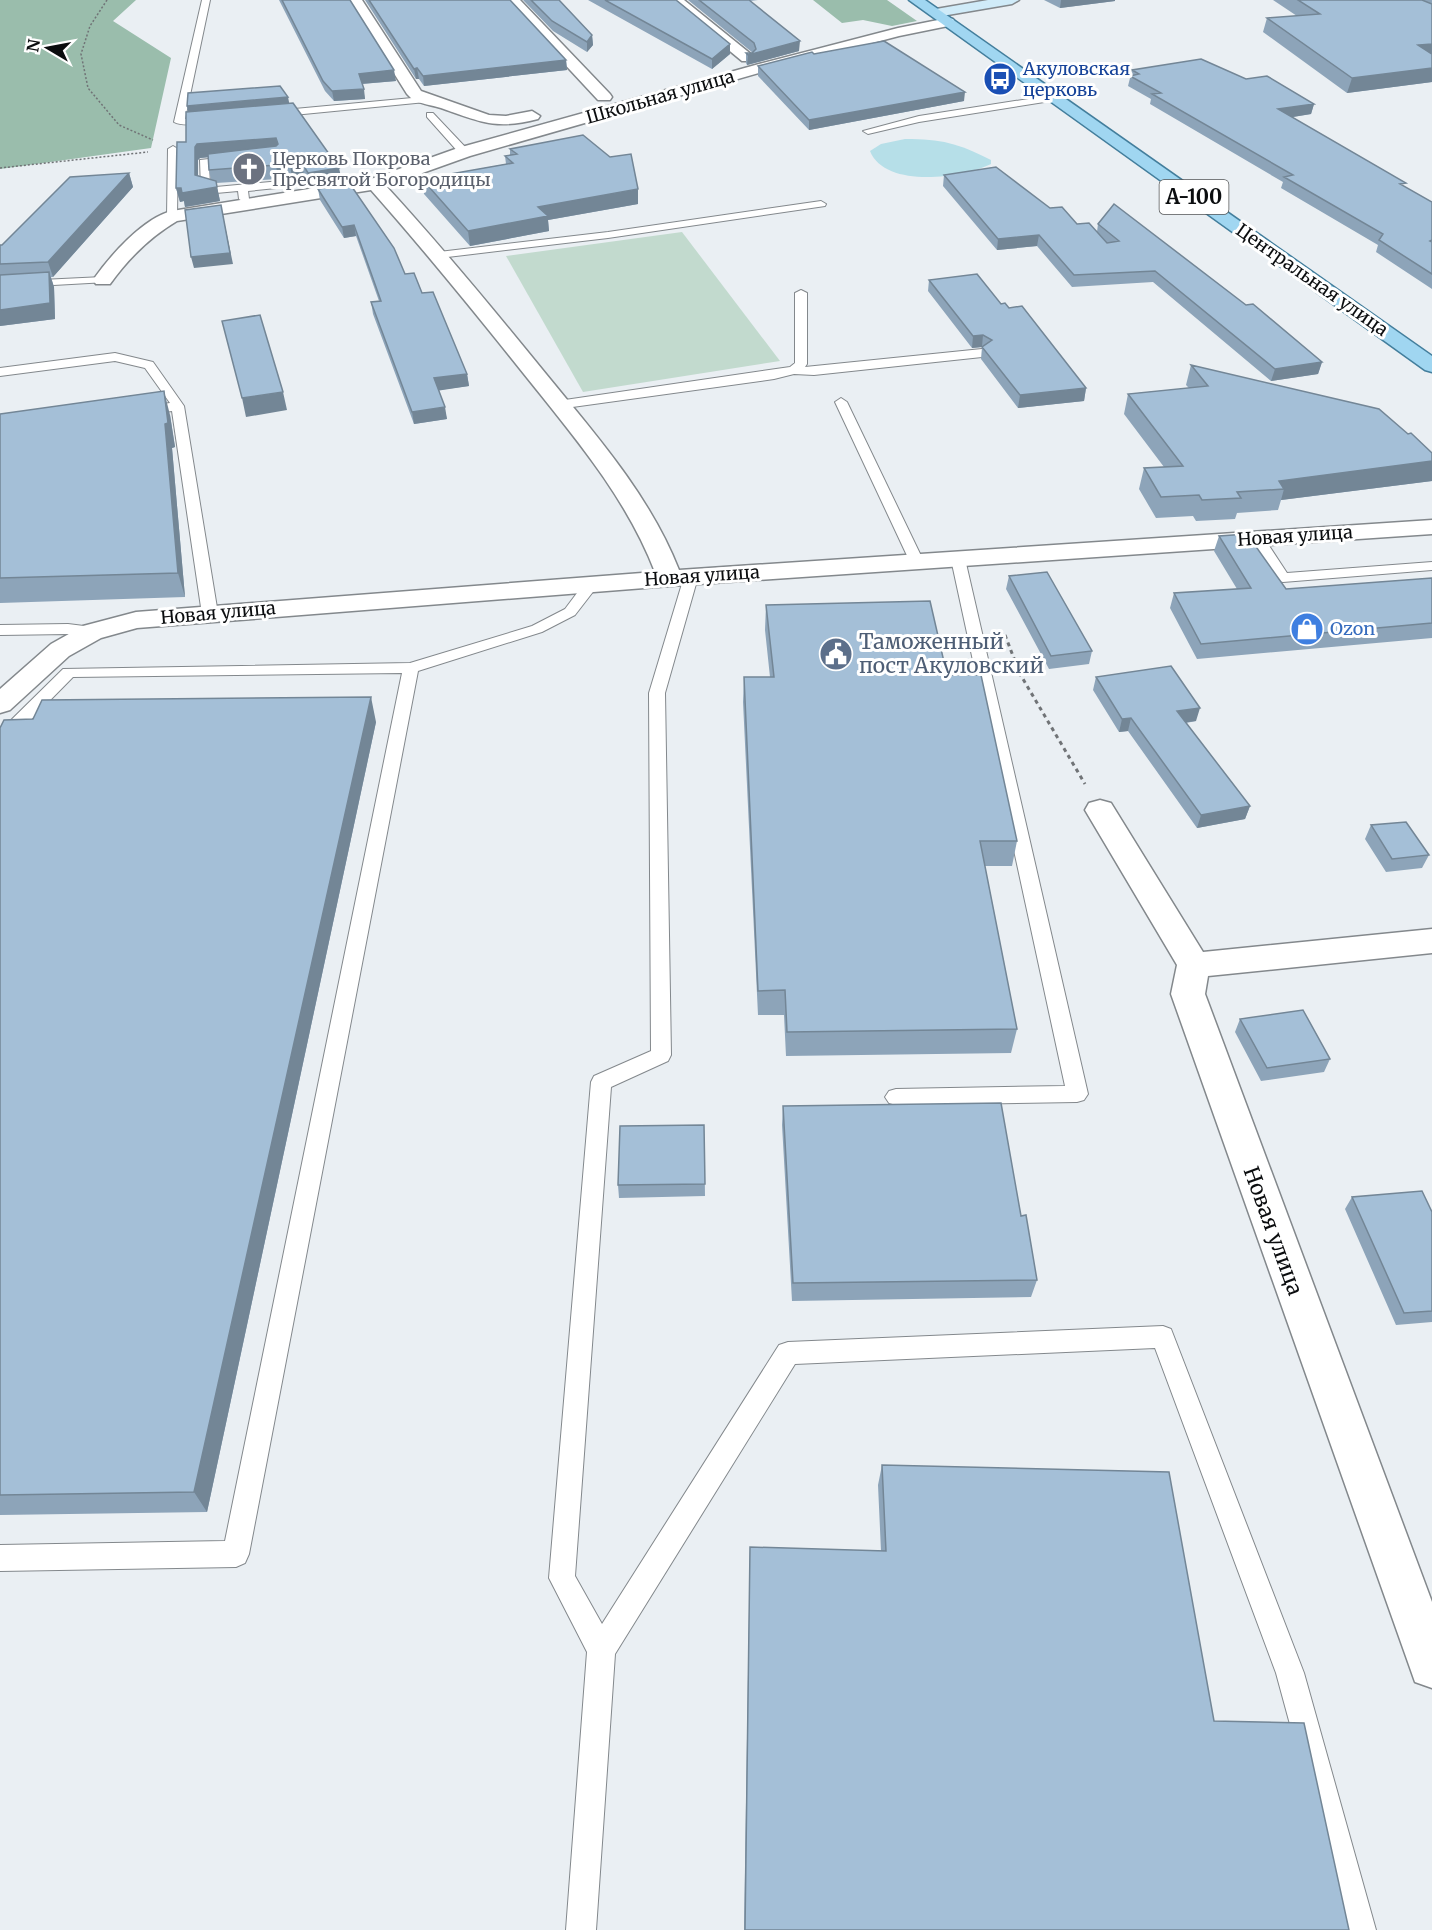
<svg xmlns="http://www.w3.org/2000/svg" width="1432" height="1930" viewBox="0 0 1432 1930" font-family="Merriweather,serif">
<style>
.green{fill:#c2dace}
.forest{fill:#9abdac}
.water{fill:#b6dfe8}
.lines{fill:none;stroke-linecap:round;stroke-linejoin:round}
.lane-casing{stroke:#83888c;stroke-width:2}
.street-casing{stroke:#83888c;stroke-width:3}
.secondary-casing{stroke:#83888c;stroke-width:3}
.primary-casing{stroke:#437e9c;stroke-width:3}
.path-far1{stroke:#707376;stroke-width:1.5;stroke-dasharray:2 2;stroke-linecap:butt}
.path{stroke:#707376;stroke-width:3;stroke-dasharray:4 4;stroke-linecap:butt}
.lane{fill:#fff;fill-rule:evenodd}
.street{fill:#fff;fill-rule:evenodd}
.secondary{fill:#d0ebf8;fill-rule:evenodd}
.primary{fill:#a0d6f1;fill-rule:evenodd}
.wall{fill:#8da4b9;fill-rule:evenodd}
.shaded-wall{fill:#738696}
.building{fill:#a4bfd7;stroke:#738696;stroke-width:1.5}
.labels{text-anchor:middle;stroke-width:6;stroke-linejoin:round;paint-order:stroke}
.far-transit-label{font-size:18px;fill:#164399;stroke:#fff;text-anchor:start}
.far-street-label{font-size:18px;fill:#0b0d0f;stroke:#fff}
.far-worship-label{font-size:18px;fill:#5b616d;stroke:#fff;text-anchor:start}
.far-shop-label{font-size:18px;fill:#366cbe;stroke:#fff;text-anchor:start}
.shield{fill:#fff;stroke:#545657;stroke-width:1.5}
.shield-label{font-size:20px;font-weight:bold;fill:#0b0d0f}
.service-label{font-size:21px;fill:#4e5e75;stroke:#fff;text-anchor:start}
.street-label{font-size:21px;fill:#0b0d0f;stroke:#fff}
</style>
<rect width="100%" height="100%" fill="#eaeff3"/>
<!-- green -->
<path class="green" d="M682 232 780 361 583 392 506 256Z"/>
<!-- forest -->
<path class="forest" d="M0 0H136L113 21 171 58 151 148 0 169Z
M813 0H887L917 21 892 26 863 20 842 23Z"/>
<!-- water -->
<path class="water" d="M905 139C942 139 957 143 991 160V164C962 178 885 189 870 151L881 144Z"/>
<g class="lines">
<!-- lane casing -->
<g class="lane-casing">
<path id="lane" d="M202 0H210L185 119 211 116 216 119C207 124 183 127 174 122Z
M1054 95 1059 98 1057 100 919 122 868 134 863 131 919 116Z
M423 97 426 98V102L273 117 268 114 273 111Z
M427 113H433L468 150V154H460L427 117Z
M173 146 178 149 177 216 172 219 167 216 168 149Z
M236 156 240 157V161L209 165 210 185 216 187 281 181 280 176 285 173 290 176 291 184 286 187 248 191 249 199 244 202 239 199 238 191 216 193 201 189 200 160Z
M821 201 826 204 825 206 608 238 439 258 433 255 439 252 608 232Z
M103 277 109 280 107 282 0 288V282Z
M801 290 807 293V364L805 367 982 349 988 353 982 357 814 375 794 374 774 379 558 409 552 405 558 401 790 367 795 363V293Z
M115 353 153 362 184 406 218 614 215 617 210 619 202 614 172 411 142 415 136 411 142 407 170 403 145 368 115 361 0 376V368Z
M841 398 847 402 924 562 922 565 917 566 910 562 835 402Z
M1257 534 1262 535 1287 573 1432 562V570L1283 582 1278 581 1250 538Z
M958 555 965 559 1088 1094 1084 1100 1077 1102 896 1105 889 1103 885 1097 889 1091 896 1089 1065 1086 951 559Z
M691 573 698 577 665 693 671 1055 668 1061 611 1087 575 1576 602 1624 779 1345 788 1342 1163 1326 1171 1329 1304 1673 1376 1930H1346L1276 1673 1155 1348 795 1364 615 1654 596 1930H566L587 1652 549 1578 591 1082 594 1076 651 1051 649 693 684 577Z
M591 579 599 584 575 615 542 632 418 671 249 1554 245 1563 236 1567 0 1571V1545L225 1541 402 673 73 677 6 745 0 746V731L63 669 410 663 532 626 565 609 586 581Z
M68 624 92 627 100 632 92 637 68 634 0 635V625Z"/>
</g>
<!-- street casing -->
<g class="street-casing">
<path id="street" d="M348 0H362L421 91 489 115 506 116 532 111 540 116 538 119C495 130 481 122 441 108 431 105 422 104 413 100L407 94Z
M505 0H520L610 94 612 97 610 100H598Z
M668 0H684L752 55 754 58 752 61H742Z
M948 18 953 19 955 22 953 25 899 36 769 70 470 156 386 186C442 247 494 310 546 374 596 435 650 496 679 570L1432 520V534L670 586 137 628 101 638 69 656 10 710 0 713V689L51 644 83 626 136 612 655 572C627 499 576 439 528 379 477 315 425 251 371 190L177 221C150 237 128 259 110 284H96L93 280C110 256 143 218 172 211L371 179 458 148 759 64 898 28Z
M1100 800 1111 803 1203 952 1432 929V953L1208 976 1205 994 1432 1602V1688L1415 1682 1409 1665 1171 994 1177 965 1085 810 1089 803Z"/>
</g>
<!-- secondary casing -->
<g class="secondary-casing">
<path id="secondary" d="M988 0H1019L1012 4 936 17 929 13 936 9Z"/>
</g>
<!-- primary casing -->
<g class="primary-casing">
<path id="primary" d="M909 0H925L1432 356V372L1425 370Z"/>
</g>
<!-- path-far1 -->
<path class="path-far1" d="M107 0 90 26 81 54 88 88 119 125 153 140
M0 168 148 152"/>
<!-- path -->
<path class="path" d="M1005 635 1020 674 1085 784"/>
<!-- lane -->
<use href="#lane" class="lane"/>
<!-- street -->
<use href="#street" class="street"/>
<!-- secondary -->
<use href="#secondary" class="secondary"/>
<!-- primary -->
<use href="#primary" class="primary"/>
</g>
<!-- wall -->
<path class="wall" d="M279 0H350L396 81 362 84 365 99 334 101 325 91Z
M365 0H510L566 60 567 70 424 86 419 79H416Z
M523 0H559L592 35 593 45 587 52 553 31Z
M588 0H676L730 44V54L712 69Z
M688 0H758L750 1 799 51 747 65 746 63V53H753Z
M1044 0H1115V1L1060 8Z
M1273 0H1432V82L1347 93 1263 32 1267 18 1297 16Z
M814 54 964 101 809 130 758 76V66Z
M1132 70 1246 79 1314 104 1311 114 1292 117 1404 187 1432 202V289L1376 252 1378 245 1281 188 1283 182 1150 104 1151 99 1128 86Z
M289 104 342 181 311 186 304 177 292 178 286 171 279 174 278 179 216 183 220 201 185 207 184 201 180 202 176 188 186 142 188 112 187 106ZM208 157 209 170 211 180 198 176V160L200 158Z
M510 149 638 204 548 220 549 231 470 246 424 194 422 179 506 164 505 156H510Z
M129 173 133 187 53 277H51L54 287 55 319 0 326V245H2Z
M944 175 1050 208 1077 224 1097 232 1098 224 1322 362 1318 374 1271 381 1153 282 1072 287 1037 246 997 250 943 186Z
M318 189 405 274 422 293 467 374 469 386 439 390 447 419 414 424 373 314 371 302 379 301 356 236 344 238 320 200Z
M929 280 1001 304 1086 388 1084 401 1018 408 981 359 982 347 972 348 928 291Z
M1191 365 1408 434 1432 453V481L1281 500 1278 510 1237 513 1235 519 1196 521 1193 516 1156 518 1139 489 1144 468 1164 467 1124 414 1128 394 1189 388 1186 385Z
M0 414 170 415 175 447 172 448 185 597 0 603Z
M1219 536 1286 589 1432 578V638L1197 659 1170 608 1174 593 1237 589 1214 551Z
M1009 576 1092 651 1089 664 1049 669 1006 589Z
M766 605 947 675 1017 841 1012 866H985L1017 1029 1011 1053 786 1056 784 1015H758L743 702 744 677H770L765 630Z
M1096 677 1196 721 1186 723 1250 806 1245 819 1197 828 1128 731 1119 732 1093 690Z
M376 722 207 1512 0 1515V728Z
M1371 825 1429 855 1422 868 1386 872 1365 839Z
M1240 1019 1330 1059 1324 1072 1261 1081 1235 1032Z
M783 1106 1021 1216 1037 1280 1031 1297 792 1301 782 1125Z
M704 1125 705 1196 619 1198 618 1185Z
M1352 1197 1432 1212V1322L1396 1325 1345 1209Z
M882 1465 1214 1721 1349 1930H744L750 1547 881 1551 878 1485Z"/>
<!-- shaded-wall -->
<path class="shaded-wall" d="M1061 0H1115V1L1060 8Z
M592 35 593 45 587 52V42Z
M800 41 799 51 747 65 748 55Z
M730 44V54L712 69V59Z
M1432 44V58L1418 45Z
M566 60 567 70 424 86 423 76Z
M417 68 419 79H416L414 69Z
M1432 68V82L1347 93 1352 78Z
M394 70 396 81 360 84 359 74Z
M364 89 365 99 334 101 332 91Z
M965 92 964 101 809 130V120Z
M288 97 290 107 189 116 187 106Z
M1314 104 1311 114 1275 120 1278 109Z
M276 138 279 151 200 158 198 160V188L195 175V147L197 144Z
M283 158 286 171 279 174 278 179 276 165V161Z
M302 163 304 177 292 178 290 164Z
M339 168 342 181 311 186 308 173Z
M129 173 133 187 53 277 48 262Z
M216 181 220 201 185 207 184 201 180 202 176 188Z
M638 189V204L548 220 549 231 470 246 468 231 538 207Z
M223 216 233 264 194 268 191 257Z
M354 225 356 236 344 238 342 227Z
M1039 235 1037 246 997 250 998 239Z
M49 272 54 287 55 319 0 326V310Z
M983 335 982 347 972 348 973 336Z
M1322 362 1318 374 1271 381 1275 369Z
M467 374 469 386 436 391 434 378Z
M1086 388 1084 401 1018 408 1020 395Z
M164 391 170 415 175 447 172 448 185 597 178 573 165 424Z
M283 392 287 410 246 417 242 398Z
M445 407 447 419 414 424 412 412Z
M1432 461V481L1281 500 1284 489 1279 481Z
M371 697 376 722 207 1512 194 1492Z
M1200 708 1196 721 1174 724 1177 711Z
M1131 718 1128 731 1119 732 1122 719Z
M1250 806 1245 819 1197 828 1201 815Z"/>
<!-- building -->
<path class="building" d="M282 0H350L394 70 359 74 364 89 332 91 323 81Z
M369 0H510L566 60 423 76 417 68 414 69Z
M531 0H559L592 35 587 42 552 21Z
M605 0H676L730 44 712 59Z
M699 0H749L800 41 748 55 746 53H752L756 49 754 43Z
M1298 0H1422L1432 4V44L1418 45 1432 54V68L1352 78 1267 18 1320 14Z
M884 41 965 92 809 120 758 66 812 52 814 54Z
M1201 59 1246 79 1267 76 1314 104 1278 109 1406 183 1400 184 1432 202V240L1430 241 1432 242V274L1379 240 1383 234 1284 177 1293 175 1152 94 1161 93 1130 76 1139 74 1132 70Z
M280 86 288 97 187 106 188 93Z
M293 103 339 168 308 173 302 163 290 164 283 158 276 161V165L209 170 208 154 276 146 278 144 276 138 197 144 195 147V175L216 181 217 187 182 193 181 188H176L177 142H186V112Z
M583 135 610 157 631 154 638 189 538 207 548 216 468 231 422 179 513 163 505 156 517 154 510 149Z
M996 167 1050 208 1062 207 1077 224 1089 223 1107 243 1119 241 1098 224 1114 204 1246 305 1253 304 1322 362 1275 369 1155 271 1074 275 1039 235 998 239 944 175Z
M129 173 48 262 0 264V245H2L70 177Z
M350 184 394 248 405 274 414 273 422 293 433 292 467 374 434 378 445 407 412 412 371 302 381 301 354 225 342 227 318 189Z
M221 205 230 253 191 257 185 210Z
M49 272 50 303 0 310V275Z
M977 274 1001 304 1005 303 1009 308 1022 306 1086 388 1020 395 982 347 992 340 983 335 973 336 929 280Z
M260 315 283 392 242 398 222 321Z
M1191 365 1379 409 1408 434 1411 433 1432 453V461L1279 481 1284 489 1237 492 1241 498 1202 500 1199 495 1161 497 1144 468 1183 466 1128 394 1208 386Z
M164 391 168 423 165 424 178 573 0 578V414Z
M1247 534 1286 589 1432 578V623L1201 644 1174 593 1251 588 1219 536Z
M1047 572 1092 651 1051 656 1009 576Z
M930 601 947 675H981L1017 841H980L1017 1029 787 1032 785 990 758 991 744 677H774L766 605Z
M1171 666 1200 708 1177 711 1250 806 1201 815 1131 718 1122 719 1096 677Z
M371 697 194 1492 0 1495V728L4 720 33 719 42 700Z
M1406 822 1429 855 1392 859 1371 825Z
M1303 1010 1330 1059 1267 1068 1240 1019Z
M1001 1103 1021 1216 1026 1215 1037 1280 793 1283 783 1106Z
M704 1125 705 1184 618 1185 620 1126Z
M1422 1191 1432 1212V1311L1404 1313 1352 1197Z
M882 1465 1169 1472 1214 1721 1304 1723 1349 1930H745L750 1547 886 1551Z"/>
<!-- icons -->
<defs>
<g id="bus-disc" transform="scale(1.725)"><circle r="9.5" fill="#1a4fb4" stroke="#fff"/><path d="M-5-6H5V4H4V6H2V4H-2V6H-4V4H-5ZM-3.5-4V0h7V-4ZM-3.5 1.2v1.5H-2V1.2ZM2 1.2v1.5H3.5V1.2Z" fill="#fff"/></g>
<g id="church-disc" transform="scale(1.725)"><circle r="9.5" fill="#6b7280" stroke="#fff"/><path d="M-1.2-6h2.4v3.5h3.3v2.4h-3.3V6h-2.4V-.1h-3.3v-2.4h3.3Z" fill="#fff"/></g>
<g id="shop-disc" transform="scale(1.725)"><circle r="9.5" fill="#3f7fe0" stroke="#fff"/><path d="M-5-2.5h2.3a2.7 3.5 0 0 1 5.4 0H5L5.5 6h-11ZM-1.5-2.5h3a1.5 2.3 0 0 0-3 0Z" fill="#fff"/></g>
<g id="civic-disc" transform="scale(1.725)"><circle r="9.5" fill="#5c6f8a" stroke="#fff"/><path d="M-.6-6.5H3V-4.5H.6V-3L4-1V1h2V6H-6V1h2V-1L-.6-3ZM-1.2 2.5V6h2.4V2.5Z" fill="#fff"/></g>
</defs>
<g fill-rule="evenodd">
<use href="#bus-disc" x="1000" y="79"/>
<use href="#church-disc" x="249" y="169"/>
<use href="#shop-disc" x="1307" y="629"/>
<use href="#civic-disc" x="836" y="654"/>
</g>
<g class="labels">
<!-- far-transit labels -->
<g class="far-transit-label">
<text x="1023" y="75">Акуловская<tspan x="1023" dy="21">церковь</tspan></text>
</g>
<!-- far-street labels -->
<g class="far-street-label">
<text transform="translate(660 97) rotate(-16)" y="6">Школьная улица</text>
<text transform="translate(1312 280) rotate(35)" y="6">Центральная улица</text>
<text transform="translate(1295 536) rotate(-4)" y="6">Новая улица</text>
<text transform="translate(702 576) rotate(-4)" y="6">Новая улица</text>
<text transform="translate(218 613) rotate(-5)" y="6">Новая улица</text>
</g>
<!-- far-worship labels -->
<g class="far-worship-label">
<text x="272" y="165">Церковь Покрова<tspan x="272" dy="21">Пресвятой Богородицы</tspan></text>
</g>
<!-- far-shop labels -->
<g class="far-shop-label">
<text x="1330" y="635">Ozon</text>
</g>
<!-- shield labels -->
<rect class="shield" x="1159.5" y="180" width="69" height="34" rx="4.5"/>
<g class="shield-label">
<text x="1194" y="204">А-100</text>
</g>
<!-- service labels -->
<g class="service-label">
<text x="859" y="649">Таможенный<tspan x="859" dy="24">пост Акуловский</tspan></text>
</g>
<!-- street labels -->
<g class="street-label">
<text transform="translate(1273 1231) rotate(70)" y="7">Новая улица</text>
</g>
</g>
<!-- north arrow -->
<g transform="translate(48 48) rotate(280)" stroke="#ffffff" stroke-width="4.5" paint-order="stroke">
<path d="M0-4.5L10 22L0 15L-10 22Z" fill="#0b0d0f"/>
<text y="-9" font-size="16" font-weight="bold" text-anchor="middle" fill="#0b0d0f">N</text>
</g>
</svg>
